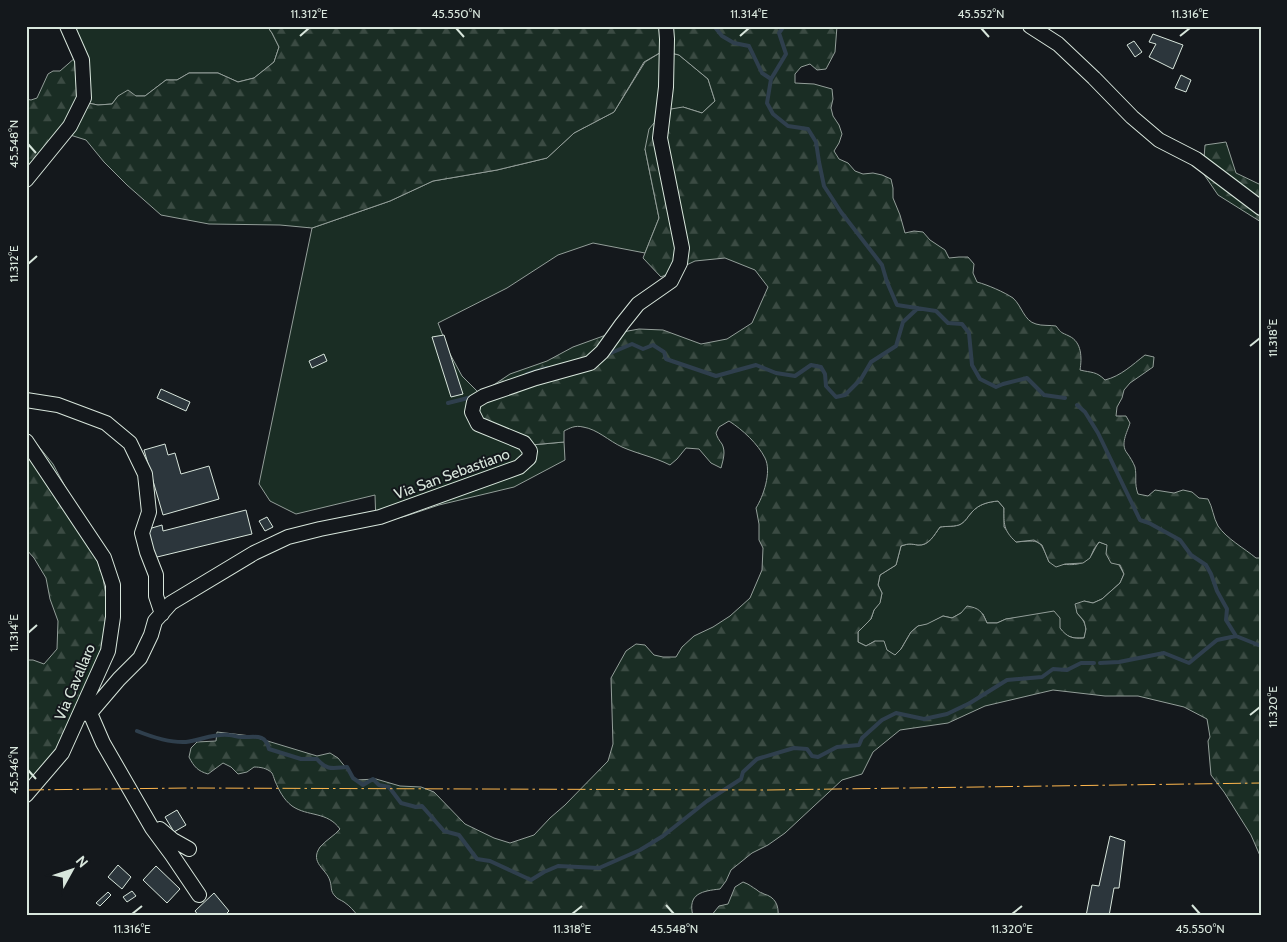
<svg xmlns="http://www.w3.org/2000/svg" width="1287" height="942" viewBox="0 0 1287 942" font-family="Cabin,sans-serif">
<style>
.green{fill:#1a2d24;stroke:#939e99}
.forest{fill:url(#forest-firs);stroke:#939e99;fill-rule:evenodd}
.lines{fill:none;stroke-linecap:round;stroke-linejoin:round}
.stream{stroke:#2f3f4d;stroke-width:4}
.building{fill:#2c363c;stroke:#d8e6dc}
.minor-casing{stroke:#d8e6dc;stroke-width:16}
.minor{stroke:#14181c;stroke-width:14}
.power{stroke:#ffb74d;stroke-width:1;stroke-dasharray:18 4 2.5 4;stroke-linecap:butt}
.ticks{fill:none;stroke:#d8e6dc;stroke-width:2}
.labels{text-anchor:middle;stroke-width:4;stroke-linejoin:round;paint-order:stroke}
.street-label{font-size:15px;fill:#d8e6dc;stroke:#14181c}
.neatline{fill:none;stroke:#d8e6dc;stroke-width:2}
.ticks-label{font-size:12px;text-anchor:middle;fill:#d8e6dc}
</style>
<defs>
<pattern id="forest-firs" width="22" height="20" patternUnits="userSpaceOnUse" patternTransform="scale(1.25)"><rect width="22" height="20" fill="#1a2d24"/><path d="M5 1l3.5 6h-7zM16 11l3.5 6h-7z" fill="#3b4b43"/></pattern>
</defs>
<rect width="100%" height="100%" fill="#14181c"/>
<!-- green -->
<path class="green" d="M71 26H267L272 33 279 47 274 62 254 78 238 82 218 73H189L177 80H166L145 96H118L112 104 98 105 83 102Z
M663 51 679 55 708 79 715 101 702 113 683 107 645 149 659 218 645 253 593 243 558 255 507 288 438 323 450 354 462 376 480 394 520 446 564 442 565 460 514 487 439 505 406 516 376 524 375 495 296 514 270 501 259 484 312 228 390 201 433 181 497 170 547 158 574 133 614 112 645 62Z
M998 501 1004 508V527L1016 542C1040 540 1040 539 1049 562 1060 564 1079 568 1088 559 1093 555 1095 547 1099 542L1108 545 1124 574 1120 583 1102 599 1093 603 1084 601 1077 613C1085 622 1088 626 1084 638H1074L1065 635 1059 628 1015 618 1006 619 997 623H987L983 614 961 613 952 618 943 616 927 625 918 626 911 632 901 649 895 656 875 641 866 646 858 642V632L871 619 874 610 880 602 882 593 878 585 880 575 896 565 901 546C910 543 910 544 918 545 929 546 934 535 940 527 946 526 956 527 961 524 966 521 968 516 972 512 979 504 988 502 998 501Z"/>
<!-- forest -->
<path class="forest" d="M267 26H837L835 52 826 69 817 70 810 64 801 67 795 74V83L814 84 832 89 833 99 831 108 833 116 839 125 842 134 839 143 834 151 839 159 848 163 855 171 863 174 873 173 882 175 891 179 893 188V198L900 215 905 233 914 231 923 232 930 240 945 250 949 258 959 257H968L974 264 973 273 977 282C988 285 1004 292 1013 298 1022 306 1024 321 1036 324 1042 326 1050 325 1056 326 1062 334 1061 332 1069 336 1082 342 1082 358 1080 370 1092 373 1096 371 1105 380 1121 376 1132 365 1145 355L1154 357 1153 367 1130 383 1124 390 1122 398 1117 407 1116 416H1126L1130 423C1127 433 1120 444 1127 453 1130 457 1133 462 1135 467 1137 477 1134 483 1138 494L1148 496 1155 490 1174 493 1183 490 1192 492 1199 498 1208 499C1213 508 1213 517 1218 526 1227 539 1244 548 1256 558H1261V858L1251 835 1224 792 1211 775 1208 741 1210 737 1207 719 1184 707 1138 696H1105L1053 690 985 706 948 723 900 730 873 752 862 774 842 780 785 833 768 845 752 853 731 870 726 881 720 889C703 891 687 893 693 916H358C354 911 350 906 344 902 341 900 337 899 335 896 330 891 332 887 330 881 327 869 309 863 320 847 326 840 334 836 340 829 327 811 308 817 292 806 283 799 279 790 275 781 274 778 273 775 272 773 267 768 260 767 254 767L247 772 238 774 231 767 223 763 208 774C198 771 194 767 189 757L191 748 197 742 216 741 217 732 251 736 317 756 330 753 338 758 356 780 376 779 400 786 421 787 434 792 465 824 494 838 510 843 534 835 550 818 565 805 608 761 613 744 611 678 626 651 636 644 645 645 654 655 663 657H676L682 647 694 636 713 627 730 616 750 598 762 570 763 548 759 540V524L756 508C763 497 772 472 765 458 758 444 743 430 729 421L719 427 716 433C717 437 719 440 722 444 726 452 723 460 721 468L711 463 699 449 686 448 677 459 670 465C654 457 638 454 622 447 609 441 597 429 583 427 575 425 570 428 564 431V442L520 446 486 432 477 413 480 394 510 374 547 361 573 347 606 335 639 329 663 330 701 344 727 339 752 323 768 287 755 270 725 258 695 261 661 277 643 258 659 218 645 149 649 129 665 110 683 107 702 113 715 101 708 79 679 55 663 51 644 62 614 112 574 133 547 158 497 170 433 181 390 201 312 228 280 225 209 224 161 215 127 185 104 162 86 140 67 134 26 186V99L31 100 37 98 48 74 53 71H60L84 50 83 102 98 105 112 104 118 96 128 90 136 96H145L166 80H177L189 73H218L238 82 254 78 274 62 279 47 272 33ZM998 501 1004 508C1004 524 1003 530 1016 542L1034 540 1042 545 1049 562 1056 567 1065 564 1083 563 1090 558 1094 549 1099 542 1107 545 1106 554 1111 563 1120 565 1124 574 1120 583 1102 599 1093 603 1084 601 1075 604 1077 613 1084 621 1086 629 1084 638C1072 639 1067 637 1060 628V618L1054 611 1006 619 997 623H987C982 611 979 608 967 606L961 613 952 618 943 616 927 624 918 626 911 632 901 649 895 655 887 650 884 641H875L866 646 858 642V632L871 619 874 610 880 603 882 593 878 585 880 575 896 565 901 546C910 543 910 544 918 545 929 546 934 535 940 527 946 526 956 527 961 524 966 521 968 516 972 512 979 504 988 502 998 501Z
M1226 142 1236 173 1261 185V222L1218 195 1203 173 1205 145Z
M26 431 53 464 98 548 111 626 99 688 58 763 26 802V660H33L44 664 57 649 58 621 50 599 46 578 34 558 26 549Z
M743 882C749 884 752 887 757 890 760 893 761 892 764 894 775 897 779 905 778 916H711L719 906 728 904 735 887Z"/>
<g class="lines">
<!-- stream -->
<path class="stream" d="M714 26 722 36 734 43 749 46 762 73 771 79
M784 26 779 33 786 54 771 79 767 103 773 114 788 126 808 129 816 142 819 162 824 186 841 212 882 265 887 282 897 305 936 311 948 323 962 324 969 333 972 365 980 379 996 387 1003 384 1027 378 1044 395 1065 398
M606 355 632 344 643 349 653 345 664 352 666 359 716 376 756 365 776 373 795 376 811 365 821 367 825 374 826 386 836 397 845 395 861 379 871 362 896 346 903 322 918 308
M527 374 547 368
M448 403 472 397
M1077 405 1085 412 1098 433 1140 520 1149 523 1180 540 1191 555 1206 565 1211 574 1217 591 1227 609 1226 620 1236 636 1261 646
M1100 663 1119 662 1164 653 1189 663 1217 640 1236 636
M137 731C152 737 169 743 186 742 201 740 215 733 229 735 233 735 237 737 241 737 253 738 265 732 269 749L301 759H317C327 771 333 768 347 767L353 778 363 785 373 779 379 785 389 787 401 803 416 807 422 806 444 831 459 835 477 859 490 861 531 880 544 872 558 866 599 868 640 850 663 836 707 801 741 779 743 772 757 759 794 748 807 749 812 756 818 757 837 747 859 745 862 738 882 720 896 713 924 719 947 714 970 703 1007 680 1042 677 1053 669 1067 670 1081 663H1094"/>
</g>
<!-- building -->
<path class="building" d="M1153 34 1183 45 1173 69 1149 57 1156 44 1149 42Z
M1134 41 1142 52 1135 57 1127 45Z
M1181 75 1191 80 1186 92 1175 88Z
M444 335 463 394 451 397 432 337Z
M324 354 327 361 312 368 309 361Z
M161 389 190 402 186 411 157 398Z
M165 444 168 455 175 453 181 474 209 466 219 499 163 515 144 450Z
M246 510 252 534 153 558 145 530 162 525 163 531Z
M267 517 273 527 265 531 259 521Z
M177 810 186 825 174 832 165 817Z
M1110 836 1125 841 1119 888H1114L1109 916H1086L1092 885 1099 886Z
M118 865 131 877 122 889 108 877Z
M156 866 180 889 167 903 143 880Z
M132 891 136 896 127 902 123 897Z
M108 892 111 895 100 906 96 903Z
M214 893 229 911 224 916H199L195 911Z"/>
<g class="lines">
<!-- minor casing -->
<g class="minor-casing">
<path id="minor" d="M1030 26 1058 44 1094 78 1132 117 1159 140 1196 159 1261 208
M26 180 70 126 84 98 82 60 67 26
M26 400 58 405 106 423 130 443 145 474 149 512 142 533 147 552 156 575V596L162 614
M26 441 104 558 113 585V617L108 651 62 753 26 795
M90 713 103 743 152 828 172 855 199 895
M80 714 90 713 119 679 140 658 151 635 155 621 171 603 254 553 288 537 320 529 380 517 519 467 529 458 530 451 524 443 478 424 472 412 474 402 484 396 536 378 590 363 602 352 622 324 638 304 671 281 680 263 682 248 660 138 666 87 667 39 666 26
M160 829 173 840 189 849"/>
</g>
<!-- minor -->
<use href="#minor" class="minor"/>
<!-- power -->
<path class="power" d="M26 790 188 788 767 790 1261 783"/>
</g>
<!-- ticks -->
<path class="ticks" d="M456 28 464 37M981 28 989 37M300 36 309 28M740 36 749 28M1180 36 1190 28M28 144 36 153M28 264 37 256M1250 346 1260 338M28 633 37 625M1250 715 1260 707M28 770 36 779M666 905 674 914M1192 905 1200 914M132 914 142 906M572 914 582 906M1012 914 1022 906"/>
<g class="labels">
<!-- street labels -->
<g class="street-label">
<text transform="translate(452 474) rotate(-20)" y="5">Via San Sebastiano</text>
<text transform="translate(75 682) rotate(-67)" y="5">Via Cavallaro</text>
</g>
</g>
<!-- border -->
<rect width="1287" height="942" fill="none" stroke="#14181c" stroke-width="55"/>
<!-- north arrow -->
<g transform="translate(72 870) rotate(50)" stroke="#14181c" stroke-width="4" paint-order="stroke">
<path d="M0-4L9 19L0 12L-9 19Z" fill="#d8e6dc"/>
<text y="-8" font-size="14" font-weight="bold" text-anchor="middle" fill="#d8e6dc">N</text>
</g>
<rect x="28" y="28" width="1232" height="886" class="neatline"/>
<g class="ticks-label">
<text x="309" y="18">11.312°E</text>
<text x="456" y="18">45.550°N</text>
<text x="749" y="18">11.314°E</text>
<text x="981" y="18">45.552°N</text>
<text x="1190" y="18">11.316°E</text>
<text transform="translate(14 144) rotate(-90)" y="4">45.548°N</text>
<text transform="translate(14 264) rotate(-90)" y="4">11.312°E</text>
<text transform="translate(1273 338) rotate(-90)" y="4">11.318°E</text>
<text transform="translate(14 633) rotate(-90)" y="4">11.314°E</text>
<text transform="translate(1273 707) rotate(-90)" y="4">11.320°E</text>
<text transform="translate(14 770) rotate(-90)" y="4">45.546°N</text>
<text x="132" y="933">11.316°E</text>
<text x="572" y="933">11.318°E</text>
<text x="674" y="933">45.548°N</text>
<text x="1012" y="933">11.320°E</text>
<text x="1200" y="933">45.550°N</text>
</g>
</svg>
